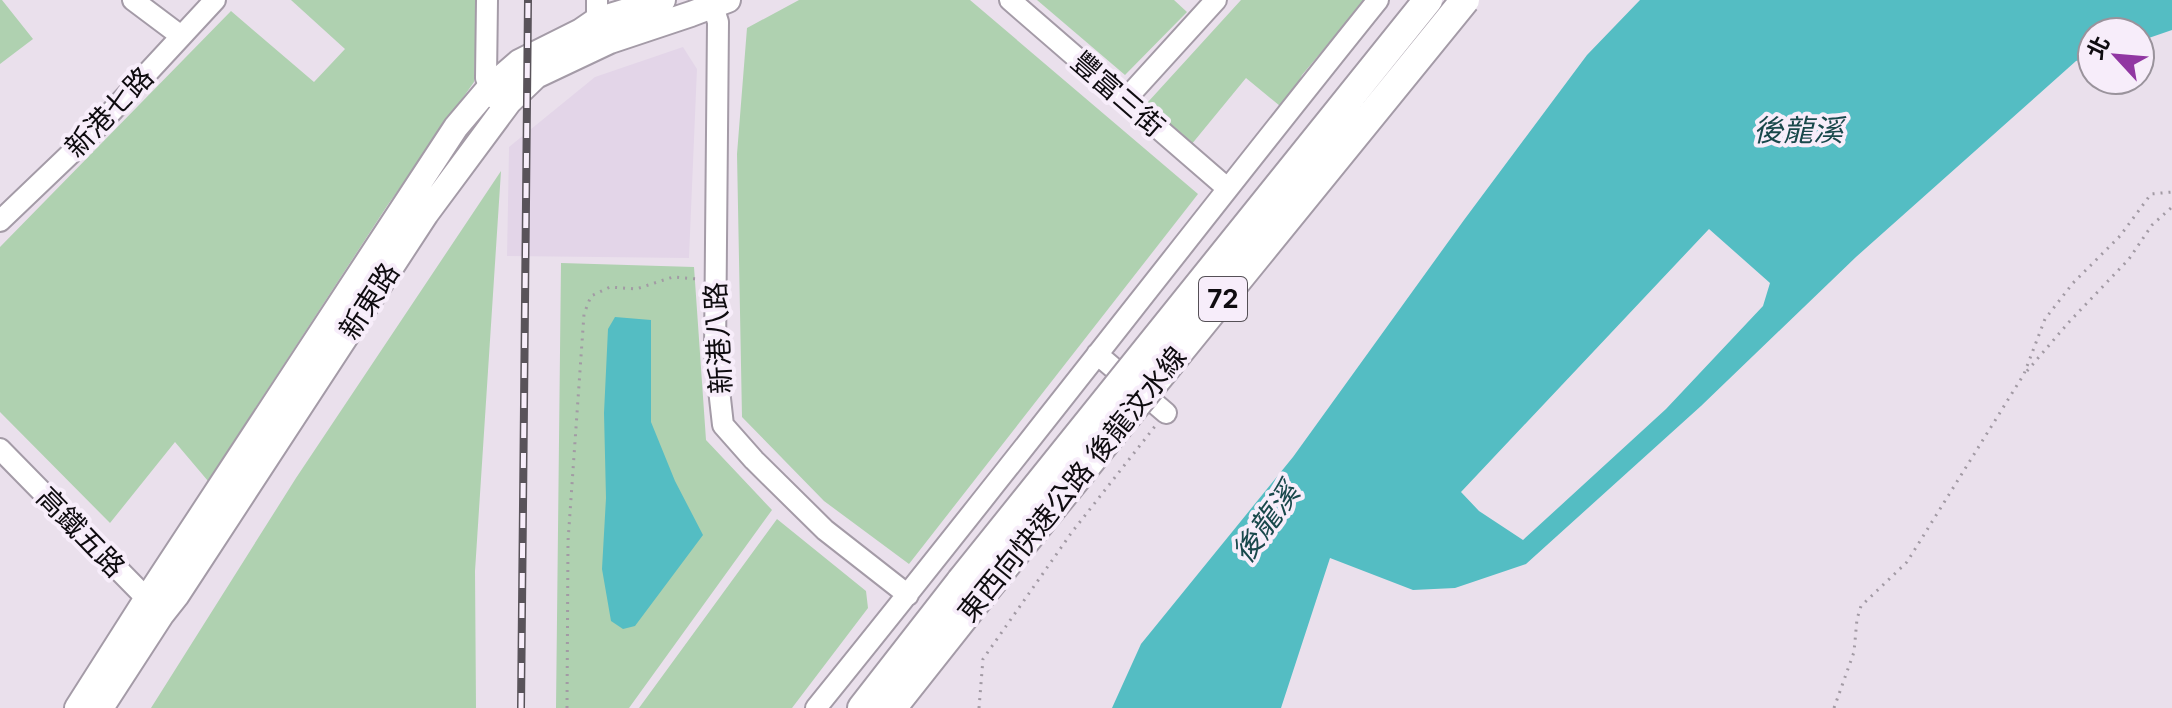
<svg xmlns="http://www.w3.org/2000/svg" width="2172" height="708" viewBox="0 0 2172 708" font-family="Inter,'Noto Sans TC',sans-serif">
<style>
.built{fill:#e3d5e8}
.green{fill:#afd1b0}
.water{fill:#54bdc3;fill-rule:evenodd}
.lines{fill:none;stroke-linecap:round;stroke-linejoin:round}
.minor-casing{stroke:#a49ba7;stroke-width:24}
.major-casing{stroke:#a49ba7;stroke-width:28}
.highway-casing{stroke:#a49ba7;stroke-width:32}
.path{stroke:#a29aa4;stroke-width:3;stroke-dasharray:2 6;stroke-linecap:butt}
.minor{stroke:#fff;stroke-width:20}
.major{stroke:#fff;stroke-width:24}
.highway{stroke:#fff;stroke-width:28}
.rail-casing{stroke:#59535a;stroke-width:8}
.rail{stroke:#f7edfa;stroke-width:5;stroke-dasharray:15;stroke-linecap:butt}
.highway-bridge-casing{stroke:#a49ba7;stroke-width:32;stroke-linecap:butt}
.highway-bridge{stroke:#fff;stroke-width:28}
.labels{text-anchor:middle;stroke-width:8;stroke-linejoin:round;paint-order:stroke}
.shield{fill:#f7edfa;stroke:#555056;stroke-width:2}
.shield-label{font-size:26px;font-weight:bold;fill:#0f0c10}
.street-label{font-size:28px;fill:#0f0c10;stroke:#f7edfa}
.water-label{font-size:30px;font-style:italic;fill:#19484b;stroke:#f7edfa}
</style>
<rect width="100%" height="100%" fill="#eae0ec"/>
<!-- built -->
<path class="built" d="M683 47 697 69 689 258 507 256 509 147 595 77Z"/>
<!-- green -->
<path class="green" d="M0 0H2L33 39 0 64Z
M291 0H477L474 82 387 206 208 481 175 442 110 523 0 412V247L231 11 314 82 345 49Z
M799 0H970L1198 194 909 564 824 501 742 417 737 154 747 28Z
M1037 0H1174L1187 12 1125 75Z
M1241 0H1365L1302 75 1290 100 1280 106 1246 78 1191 145 1148 102Z
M501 171 475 571 476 708H151L296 478Z
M561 263 694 267 706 440 772 510 629 708H556Z
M777 519 866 591 868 608 792 708H639Z"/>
<!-- water -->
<path class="water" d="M1640 0H2172V30L2140 41V32H2092V56L2076 61 1856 257 1701 406 1526 564 1455 588 1413 590 1330 558 1281 708H1112L1141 644 1293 457 1464 220 1587 55ZM1709 229 1770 283 1763 306 1666 409 1523 540 1479 511 1461 492Z
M615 317 651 320V422L675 481 703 535 635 626 623 629 611 621 602 569 606 498 604 413 608 329Z"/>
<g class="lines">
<!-- minor casing -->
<g class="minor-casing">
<path id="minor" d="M133 0 181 36
M487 0 486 78 494 98
M597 0V20L610 41
M711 0 718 22 715 354 723 425 754 460 825 530 908 595
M1010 0 1227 188
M1125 100 1216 0
M0 221 88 137 215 0
M1097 354 1166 413
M0 449 157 609
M816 708C1006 474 1189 235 1378 0"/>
</g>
<!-- major casing -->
<g class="major-casing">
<path id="major" d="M77 708 147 598 456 127 489 88 519 62 581 31 597 20 663 0
M101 708 162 614 177 595 426 214 509 102 536 76 591 50 610 41 691 14 728 0"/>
</g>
<!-- highway casing -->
<g class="highway-casing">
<path id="highway" d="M862 708 961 581
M892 708 979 598"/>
</g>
<!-- path -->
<path class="path" d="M2027 371 2069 322 2129 259 2152 225 2172 207
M567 708 568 541 584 314 591 296 610 287 636 289 673 277 697 279
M979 708 983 659 1072 532 1156 425
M1834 708 1854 652 1857 619 1861 606 1907 562 2024 374 2045 319 2073 283 2120 236 2151 194 2172 192"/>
<!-- minor -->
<use href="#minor" class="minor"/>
<!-- major -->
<use href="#major" class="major"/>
<!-- highway -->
<use href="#highway" class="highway"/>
<!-- rail casing -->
<g class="rail-casing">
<path id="rail" d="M521 708 528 0"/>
</g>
<!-- rail -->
<use href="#rail" class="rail"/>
<!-- highway-bridge casing -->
<g class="highway-bridge-casing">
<path id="highway-bridge" d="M961 581 1428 0
M979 598 1465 0"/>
</g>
<!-- highway-bridge -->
<use href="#highway-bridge" class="highway-bridge"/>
</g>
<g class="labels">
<!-- shield labels -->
<rect class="shield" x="1199" y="277" width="48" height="44" rx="6"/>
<g class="shield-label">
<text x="1223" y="308">72</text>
</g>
<!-- street labels -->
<g class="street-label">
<text transform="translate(1118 94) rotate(41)" y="10">豐富三街</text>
<text transform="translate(109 112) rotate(-46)" y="10">新港七路</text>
<text transform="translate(369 301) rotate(-57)" y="10">新東路</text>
<text transform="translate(718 338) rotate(-93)" y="10">新港八路</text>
<text transform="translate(1072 484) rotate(-51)" y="10">東西向快速公路 後龍汶水線</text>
<text transform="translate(81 532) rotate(46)" y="10">高鐵五路</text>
</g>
<!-- water labels -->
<g class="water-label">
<text x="1798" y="141">後龍溪</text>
<text transform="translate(1266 523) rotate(-54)" y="10">後龍溪</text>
</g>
</g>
<!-- north arrow -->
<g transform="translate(2116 56) rotate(296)"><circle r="38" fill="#f7edfa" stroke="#9a939c" stroke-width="2"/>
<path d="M0-6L14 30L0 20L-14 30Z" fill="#9137a2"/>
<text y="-12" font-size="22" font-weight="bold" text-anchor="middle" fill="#0f0c10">北</text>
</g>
</svg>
